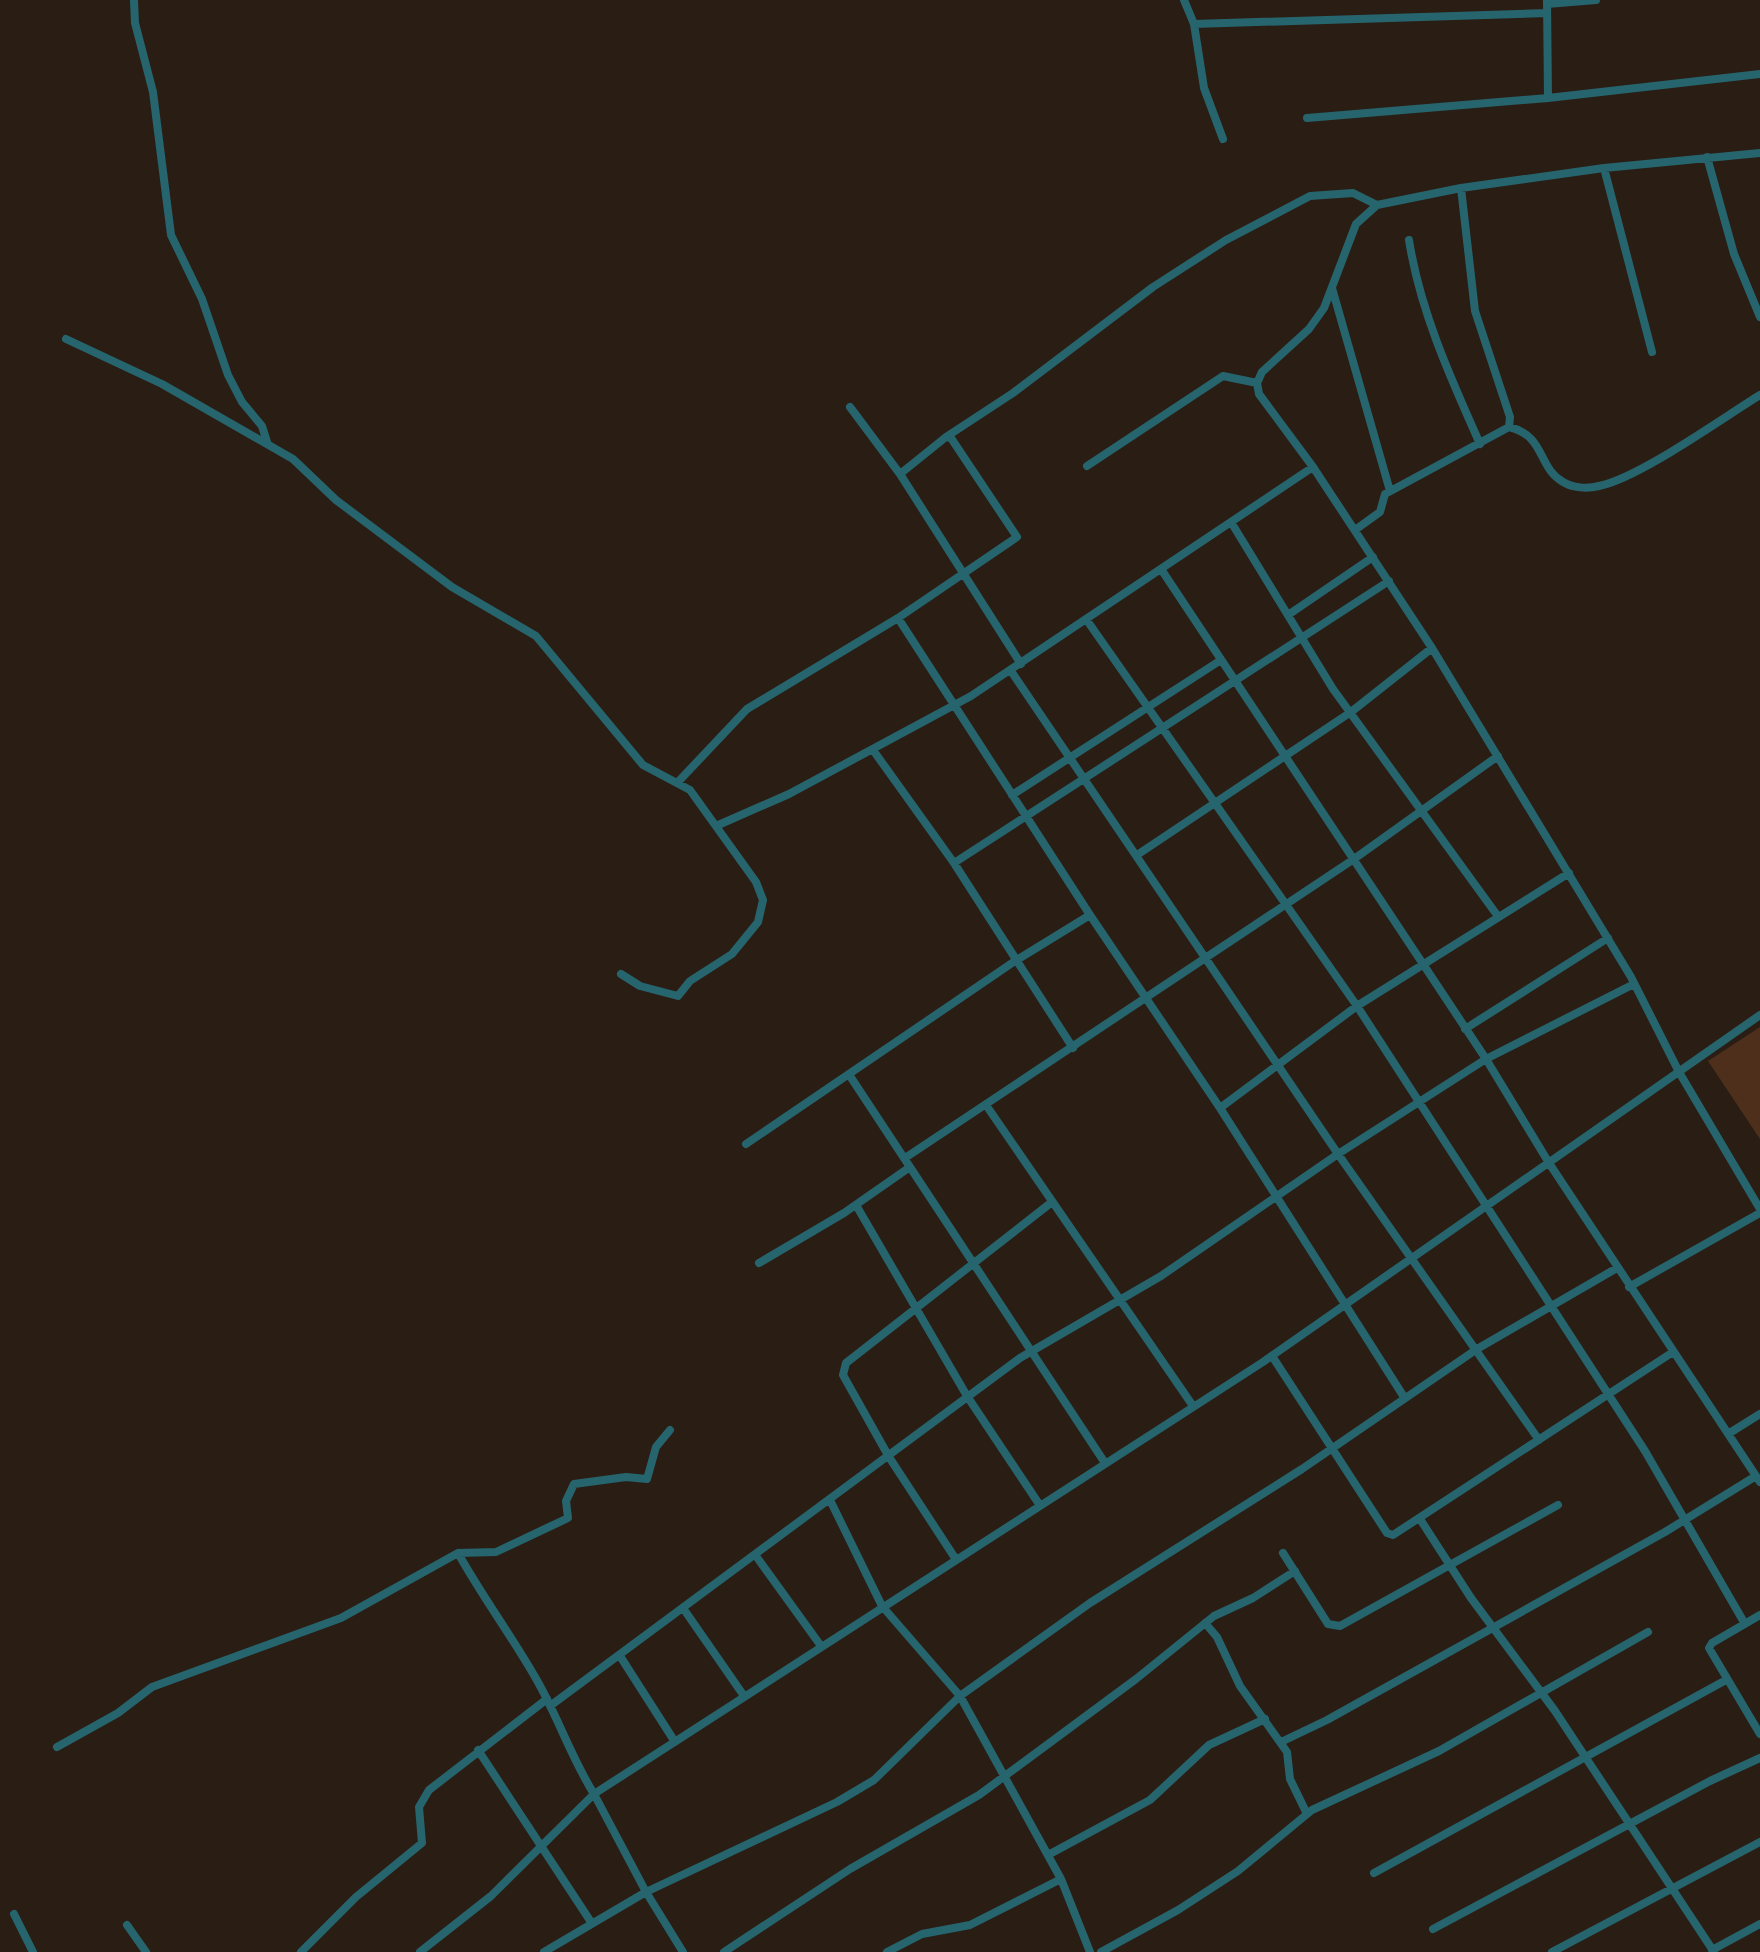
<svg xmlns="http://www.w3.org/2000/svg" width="1760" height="1952" viewBox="0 0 1760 1952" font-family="'Playfair Display',serif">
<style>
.green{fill:#4d2f1b}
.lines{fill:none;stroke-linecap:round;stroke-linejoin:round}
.street{stroke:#26656d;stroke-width:8}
</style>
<rect width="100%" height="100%" fill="#2a1d14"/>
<!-- green -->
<path class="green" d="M1760 1027V1139L1708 1061Z"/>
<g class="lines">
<!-- street -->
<path class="street" d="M134 0 135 23 153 92 171 235 202 299 228 375 242 402 262 426 267 442
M1184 0 1194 24 1204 88 1223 139
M1547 0 1548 98
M1547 4 1596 0
M1194 24 1547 13
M1307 118 1548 98 1760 74
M1760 153 1604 168 1461 188 1377 205 1356 224 1324 308 1309 329 1262 372 1257 383 1259 394 1313 467 1432 648 1631 977 1679 1072 1760 1209
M1707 157 1734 254 1760 317
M1604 168 1652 352
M1461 188 1475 311 1510 417 1509 427
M1409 240C1420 311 1451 379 1480 444
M1332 288 1390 491
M66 339 162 384 293 459 336 500 452 587 536 636 643 765 690 790 756 882 763 900 758 922 732 954 690 981 678 996 640 986 621 974
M850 407 900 474 1021 664
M946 437 1013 393 1153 287 1226 240 1310 196 1353 193 1377 205
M1087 466 1223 376 1257 383
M1231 522 1333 689 1497 915
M1355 530 1380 512 1385 494 1509 427C1546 436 1537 467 1563 482 1573 488 1587 489 1599 486 1639 478 1721 419 1760 395
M1161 569 1486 1059 1549 1163 1760 1482
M1288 615 1373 557
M898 618 1090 915 1220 1108 1404 1397
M1086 619 1357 1006 1645 1451 1745 1624
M1011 671 1338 1154 1539 1440
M873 750 954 863 1073 1048
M678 782 747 709 898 618 1017 537 951 438 946 437 900 474
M1012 795 1221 660
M716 826 789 794 971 696 1313 467
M1137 855 1351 712 1432 648
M954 863 1389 581
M1465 1029 1608 938
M850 1076 1105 1463
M986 1105 1193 1406
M1220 1108 1357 1006 1569 873
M746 1144 1015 961 1090 915
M905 1158 1354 859 1498 756
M856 1205 967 1396 1039 1504
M759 1263 844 1213 910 1167
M1629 1287 1760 1213
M1272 1356 1387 1533 1393 1535 1673 1352
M1728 1434 1760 1414
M830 1500 882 1606 960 1696 1061 1879 1090 1952
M1420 1519 1471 1598 1555 1711 1714 1952
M1283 1553 1328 1624 1340 1626 1558 1505
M756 1556 821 1646
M955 1558 889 1457 843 1375 846 1363 1052 1202
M683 1608 744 1696
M1760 1615 1712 1643 1709 1648 1760 1734
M1205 1623 1217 1637 1240 1686 1287 1752 1290 1779 1307 1814
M620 1656 675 1742
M550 1706 1020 1358 1161 1276 1338 1154 1486 1059 1634 984
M1281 1742 1327 1720 1665 1532 1756 1476
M57 1747 118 1713 152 1687 341 1618 458 1553 496 1552 568 1518 566 1501 574 1484 626 1477 647 1479 656 1447 670 1430
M478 1750 591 1922
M1048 1855 1150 1800 1209 1745 1265 1719
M1374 1873 1726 1680
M14 1914 33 1952
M127 1925 146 1952
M1433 1929 1710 1781 1760 1758
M1712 1950 1760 1924
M301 1952 356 1897 422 1843 419 1807 429 1790 547 1699
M420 1952 491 1896 594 1794C572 1759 559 1720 539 1684 514 1639 483 1598 458 1553
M544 1952 646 1892 837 1802 874 1780 960 1696 1090 1603 1302 1469 1477 1349 1617 1268
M683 1952 646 1892 594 1794 1263 1362 1760 1015
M724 1952 850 1869 979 1795 1136 1679 1214 1616 1253 1598 1295 1571
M887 1952 922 1934 970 1925 1061 1879
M1101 1952 1178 1910 1238 1871 1312 1810 1439 1751 1648 1632
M1552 1952 1760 1842"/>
</g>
</svg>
